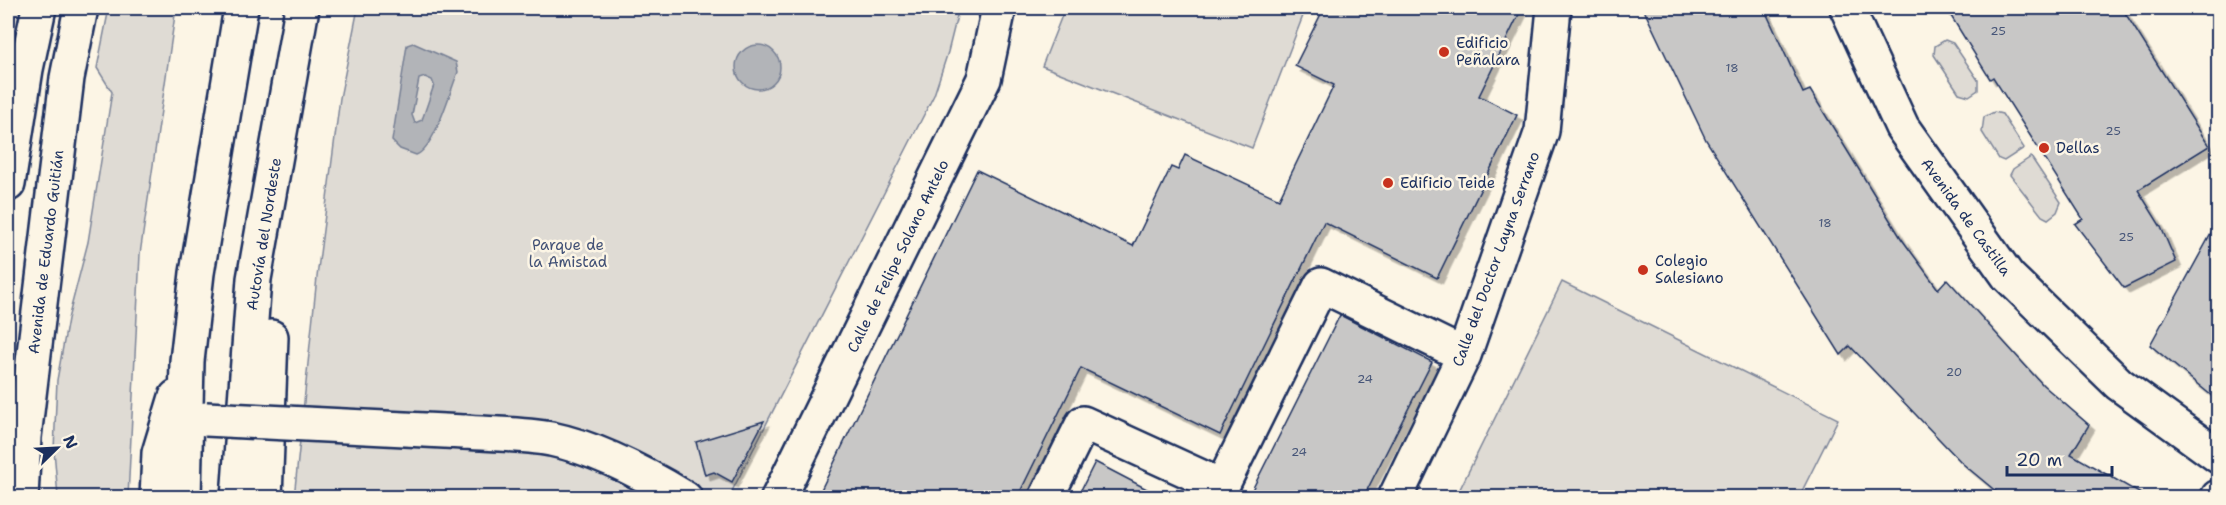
<svg xmlns="http://www.w3.org/2000/svg" width="2226" height="505" viewBox="0 0 2226 505" font-family="'Shantell Sans',sans-serif">
<style>
.green{fill:#dfdbd4;stroke:#7d8599;stroke-width:1.5}
.water{fill:#b2b4b8;stroke:#767f94;stroke-width:1.5;fill-rule:evenodd}
.building{fill:#c8c7c6;stroke:#1b2f5e;stroke-width:1.5;filter:url(#shadow)}
.lines{fill:none;stroke-linecap:round;stroke-linejoin:round}
.minor-casing{stroke:#1b2f5e;stroke-width:38}
.highway-casing{stroke:#1b2f5e;stroke-width:38}
.minor{stroke:#fcf5e5;stroke-width:33}
.highway{stroke:#fcf5e5;stroke-width:33}
.minor-bridge-casing{stroke:#1b2f5e;stroke-width:38;stroke-linecap:butt}
.minor-bridge{stroke:#fcf5e5;stroke-width:33}
.poi-dot{fill:#c8321e;stroke:#fcf5e5;stroke-width:2}
.labels{text-anchor:middle;stroke-width:5;stroke-linejoin:round;paint-order:stroke}
.number-label{font-size:12px;fill:#465578}
.poi-label{font-size:15px;fill:#1b2f5e;stroke:#fcf5e5;text-anchor:start}
.street-label{font-size:15px;fill:#1b2f5e;stroke:#fcf5e5}
.park-label{font-size:15px;fill:#425176;stroke:#fcf5e5}
</style>
<defs>
<filter id="shadow"><feDropShadow dx="5.5" dy="5.5" stdDeviation="0" flood-color="#0004"/></filter>
</defs>
<rect width="100%" height="100%" fill="#fcf5e5"/>
<filter id="ink" filterUnits="userSpaceOnUse"><feTurbulence type="fractalNoise" baseFrequency=".0167" numOctaves="2"/><feDisplacementMap in="SourceGraphic" scale="12" xChannelSelector="R" yChannelSelector="G"/><feConvolveMatrix kernelMatrix="1 2 1 2 8 2 1 2 1" color-interpolation-filters="sRGB"/></filter>
<g filter="url(#ink)">
<!-- green -->
<path class="green" d="M109 8H176L140 254 128 497H58L54 450 57 380 68 319 88 242 112 92 97 68Z
M358 8H959L948 52 934 95 729 497 294 498 317 277 340 98Z
M1065 8H1306L1252 148 1042 66Z
M1945 40 1953 43 1978 80V90L1969 96 1959 93 1934 55 1935 46Z
M1994 112 2002 114 2024 148 2004 161 1999 159 1982 132 1984 117Z
M2031 157 2061 202 2057 212 2048 219 2042 216 2010 175 2013 169Z
M1562 282 1838 419 1799 497H1456Z"/>
<!-- water -->
<path class="water" d="M413 43 456 62 458 72C450 91 435 148 416 155L400 149 392 141 407 45ZM425 77 432 80 434 85 422 120 415 123 412 115 419 79Z
M736 67a22 22 0 1 1 44 0a22 22 0 1 1-44 0Z"/>
<!-- building -->
<path class="building" d="M1324 8H1522L1479 96 1517 115 1437 278 1324 222 1220 435 1081 368 1017 498H817L977 170 1133 246 1171 167 1178 170 1185 155 1279 199 1334 85 1295 66Z
M1643 8H1764L1803 93 1810 90 1901 238 1938 289 1947 279 2043 385 2089 425 2071 454 2148 498H2004L1963 464 1850 346 1841 355 1706 140Z
M1946 8H2122L2209 146 2138 190 2161 227 2176 262 2124 288 2075 224 2083 219 1993 77 1990 79Z
M2218 221V401L2150 345Z
M1340 315 1432 362 1363 498H1248Z
M764 421 732 482 714 472 705 475 696 442Z
M1095 462 1164 498H1077Z"/>
<g class="lines">
<!-- minor casing -->
<g class="minor-casing">
<path id="minor" d="M1847 8 1902 127 2008 276 2119 384 2218 456
M8 184 26 69 39 8
M464 432C492 434 523 434 551 439 595 448 647 475 685 498
M21 498 24 437 67 78 81 8
M778 498 984 79 999 8
M1046 498 1083 423 1221 486
M1216 498 1321 285 1464 355
M1395 498 1464 355 1542 131 1554 8
M2218 498V497"/>
</g>
<!-- highway casing -->
<g class="highway-casing">
<path id="highway" d="M157 498 159 453 176 397
M184 498 187 361 197 273 241 8
M238 498 254 279 302 8
M265 498 271 337"/>
</g>
<!-- minor -->
<use href="#minor" class="minor"/>
<!-- highway -->
<use href="#highway" class="highway"/>
<!-- minor-bridge casing -->
<g class="minor-bridge-casing">
<path id="minor-bridge" d="M206 419 464 432"/>
</g>
<!-- minor-bridge -->
<use href="#minor-bridge" class="minor-bridge"/>
</g>
</g>
<!-- markers -->
<g class="poi-dot">
<circle cx="1444" cy="52" r="6"/>
<circle cx="2044" cy="148" r="6"/>
<circle cx="1388" cy="183" r="6"/>
<circle cx="1643" cy="270" r="6"/>
</g>
<g class="labels">
<!-- number labels -->
<g class="number-label">
<text x="1998" y="35">25</text>
<text x="1732" y="72">18</text>
<text x="2113" y="135">25</text>
<text x="1825" y="227">18</text>
<text x="2126" y="241">25</text>
<text x="1954" y="376">20</text>
<text x="1365" y="383">24</text>
<text x="1299" y="456">24</text>
</g>
<!-- poi labels -->
<g class="poi-label">
<text x="1456" y="48">Edificio<tspan x="1456" dy="17">Peñalara</tspan></text>
<text x="2056" y="153">Dellas</text>
<text x="1400" y="188">Edificio Teide</text>
<text x="1655" y="266">Colegio<tspan x="1655" dy="17">Salesiano</tspan></text>
</g>
<!-- street labels -->
<g class="street-label">
<text transform="translate(1966 217) rotate(54)" y="5">Avenida de Castilla</text>
<text transform="translate(264 234) rotate(-81)" y="5">Autovía del Nordeste</text>
<text transform="translate(46 252) rotate(-83)" y="5">Avenida de Eduardo Guitián</text>
<text transform="translate(898 256) rotate(-64)" y="5">Calle de Felipe Solano Antelo</text>
<text transform="translate(1496 259) rotate(-70)" y="5">Calle del Doctor Layna Serrano</text>
</g>
<!-- park labels -->
<g class="park-label">
<text x="568" y="250">Parque de<tspan x="568" dy="17">la Amistad</tspan></text>
</g>
</g>
<!-- margin -->
<rect width="2226" height="505" fill="none" stroke="#fcf5e5" stroke-width="30"/>
<rect x="15" y="15" width="2196" height="475" fill="none" stroke="#1b2f5e" stroke-width="2" filter="url(#ink)"/>
<!-- north arrow -->
<g transform="translate(57 448) rotate(66)" stroke="#fcf5e5" stroke-width="4.5" paint-order="stroke">
<path d="M0-4.5L10 22L0 15L-10 22Z" fill="#1b2f5e"/>
<text y="-9" font-size="16" font-weight="bold" text-anchor="middle" fill="#1b2f5e">N</text>
</g>
<!-- scale -->
<path d="M2007 466v9h105v-9" fill="none" stroke="#1b2f5e" stroke-width="3"/>
<text x="2016" y="466" font-size="18" fill="#1b2f5e" stroke="#fcf5e5" stroke-width="4.5" paint-order="stroke">20 m</text>
</svg>
